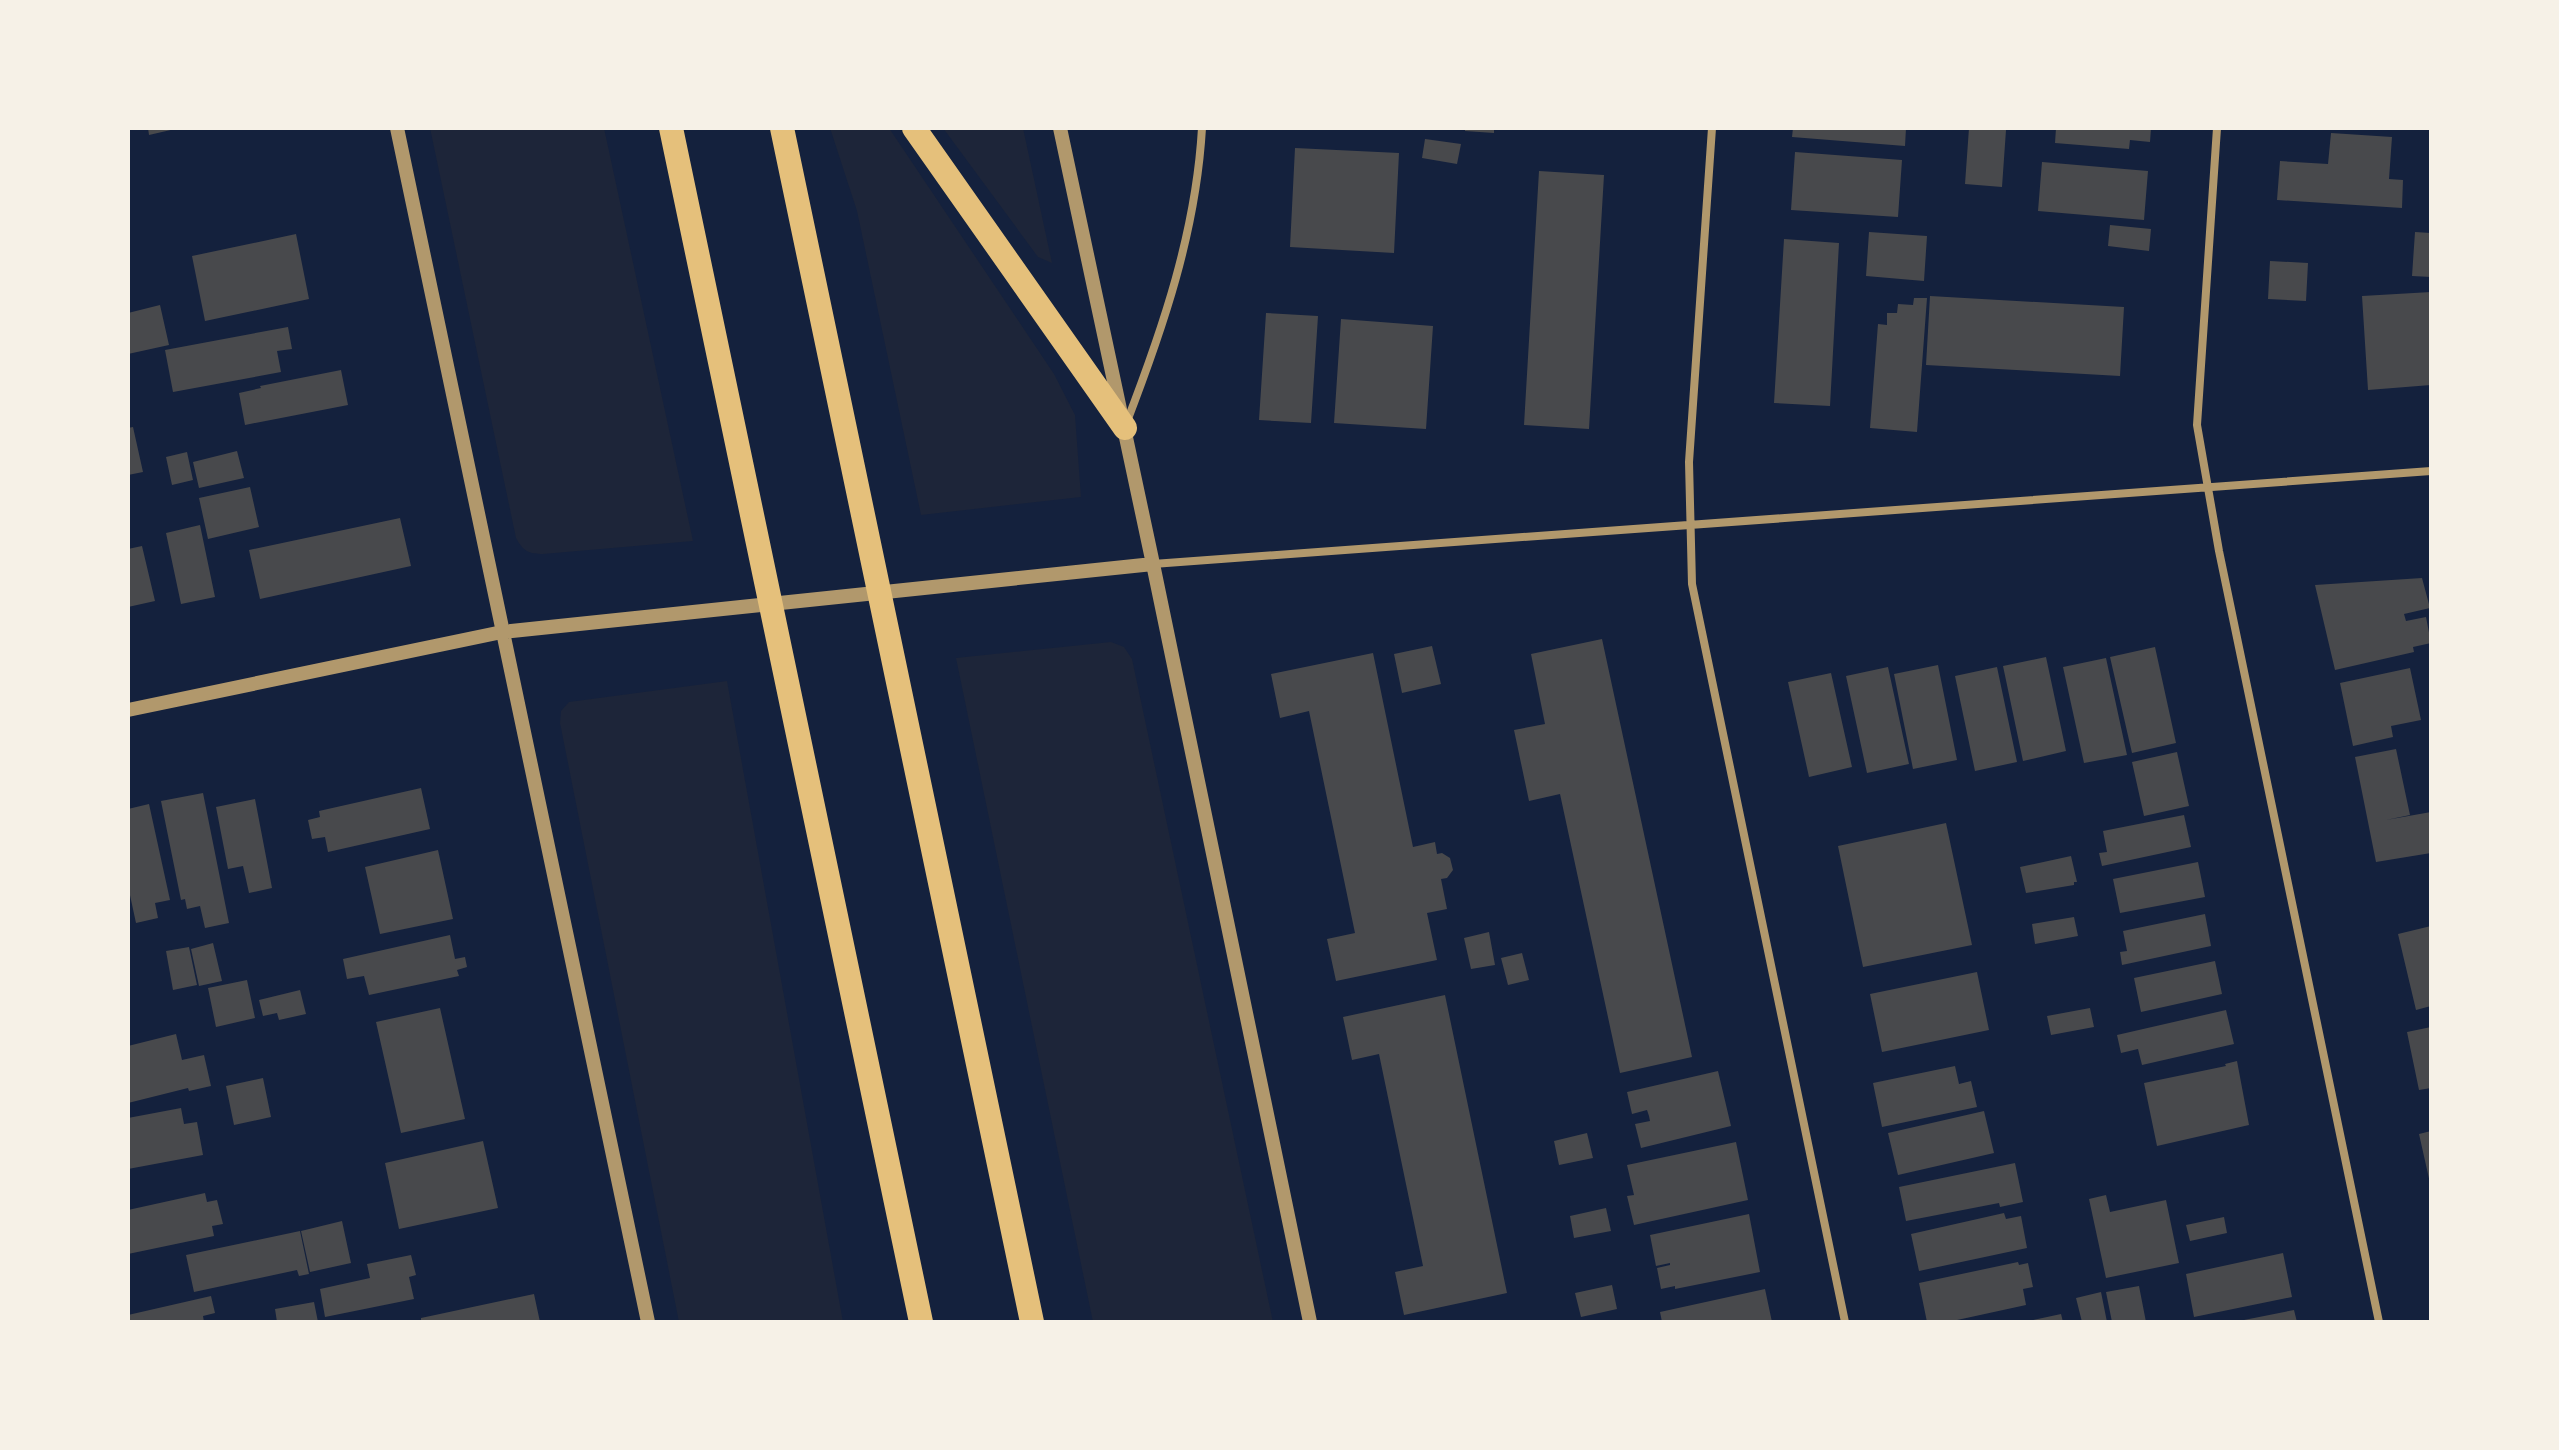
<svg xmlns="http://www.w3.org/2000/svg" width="2559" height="1450" viewBox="0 0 2559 1450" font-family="Karla,sans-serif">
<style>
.green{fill:#1d2539}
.building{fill:#48494c}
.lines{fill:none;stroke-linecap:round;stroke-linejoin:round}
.minor{stroke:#b1986c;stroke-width:8}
.tertiary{stroke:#b1986c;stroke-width:14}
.motorway{stroke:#e5c07b;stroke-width:24}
</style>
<rect width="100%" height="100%" fill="#14213d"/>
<!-- green -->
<path class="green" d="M430 128H604L693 541 543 554C529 554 523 551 516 538Z
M830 128H889L1054 374 1075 415 1081 497 921 515 857 211Z
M943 128H1023L1052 263 1038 257Z
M1111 642 1124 647 1132 659 1273 1322H1093L956 658Z
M727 681 843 1322H679L560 723 561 711 569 702Z"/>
<!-- building -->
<path class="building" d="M148 128H174L175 129 149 135Z
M1465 128H1494V133L1465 131Z
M1793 128H1906L1905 146 1792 137Z
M1969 128 2006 130 2002 187 1965 184Z
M2056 128H2151L2150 142 2130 140 2129 149 2055 143Z
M2331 133 2392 137 2389 179 2403 180 2402 208 2277 200 2280 161 2328 164Z
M1425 139 1461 144 1457 164 1422 158Z
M1295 148 1399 153 1394 253 1290 247Z
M1795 152 1902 160 1898 217 1791 210Z
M2042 162 2148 171 2144 220 2038 211Z
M1539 171 1604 175 1589 429 1524 425Z
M2110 225 2151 229 2149 251 2108 246Z
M1869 232 1927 236 1924 281 1866 276Z
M2415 232 2431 233V277L2412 276Z
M296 234 309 299 205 321 192 256Z
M1784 239 1839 243 1830 406 1774 403Z
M2270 261 2308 263 2306 301 2268 299Z
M2431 292V385L2368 390 2362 296Z
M1930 296 2124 307 2120 376 1926 365Z
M1914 298H1927L1917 432 1870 428 1878 324 1887 325V313H1897L1898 304 1913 305Z
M160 305 169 345 128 354V313Z
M1266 313 1318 316 1311 423 1259 420Z
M1341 319 1433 326 1426 429 1334 423Z
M288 327 292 349 277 351 281 372 173 392 165 350Z
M341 370 348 405 245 425 239 393 261 388 260 386Z
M133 427 143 472 128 475V428Z
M237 451 244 478 199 488 193 462Z
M187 452 193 480 172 485 166 457Z
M250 487 259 527 208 539 199 498Z
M400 518 411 566 260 599 249 550Z
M200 525 215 597 181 604 166 533Z
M142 546 155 601 128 607V549Z
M2422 578 2430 608 2404 614 2406 621 2426 617 2431 643 2413 647 2414 652 2335 670 2315 585Z
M1602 639 1692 1057 1620 1073 1560 794 1529 801 1514 730 1545 724 1531 654Z
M1432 646 1441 684 1402 693 1394 654Z
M2155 647 2176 743 2132 753 2110 657Z
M1373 653 1413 847 1435 842 1437 854 1442 853 1450 858 1453 870 1447 878 1441 879 1447 909 1427 913 1437 960 1336 981 1327 939 1355 933 1309 711 1280 718 1271 674Z
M2046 657 2066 751 2023 761 2003 666Z
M2106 658 2127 755 2084 763 2063 667Z
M1938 665 1957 760 1913 769 1894 674Z
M1888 667 1909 764 1867 773 1846 676Z
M1997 667 2017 762 1975 771 1955 676Z
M2410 668 2421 720 2391 726 2393 737 2353 746 2340 683Z
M1831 673 1852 767 1809 777 1788 682Z
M2396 749 2410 815 2386 820 2431 812V853L2376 862 2355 757Z
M2177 752 2189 806 2144 816 2132 762Z
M421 788 430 829 328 852 325 837 312 839 308 820 320 817 319 811Z
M203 793 229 923 205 928 200 906 187 909 185 899 181 900 161 801Z
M255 799 272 888 249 893 243 866 228 869 216 807Z
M149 804 170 900 155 903 158 918 136 923 128 886V809Z
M2184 815 2191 847 2102 866 2099 853 2107 852 2103 831Z
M1946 823 1972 945 1863 967 1838 846Z
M438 850 453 919 380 934 365 867Z
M2071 856 2077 882H2074V885L2026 893 2020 867Z
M2198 862 2205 897 2120 913 2113 879Z
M2205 914 2211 946 2122 965 2120 952 2127 951 2123 931Z
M2074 917 2078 936 2035 944 2032 924Z
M2431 926V1006L2416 1010 2398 934Z
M1489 932 1495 965 1471 969 1464 938Z
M450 935 455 959 465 957 467 967 457 970 459 976 369 995 364 976 347 979 343 959Z
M213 943 222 981 199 986 191 949Z
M189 947 197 985 173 990 166 951Z
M1522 953 1529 980 1508 985 1501 958Z
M2215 961 2222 994 2141 1012 2134 978Z
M1977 972 1989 1030 1882 1052 1870 994Z
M247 980 255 1018 216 1027 208 988Z
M300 990 306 1014 279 1020 277 1013 263 1016 259 1000Z
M1445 995 1507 1293 1404 1315 1395 1272 1423 1266 1379 1054 1352 1060 1343 1017Z
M440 1008 465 1119 401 1133 376 1022Z
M2090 1008 2094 1027 2051 1035 2047 1016Z
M2226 1010 2234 1044 2142 1065 2138 1049 2121 1053 2117 1035Z
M2431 1027V1088L2419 1090 2407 1032Z
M176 1034 182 1060 204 1055 211 1086 189 1091 188 1088 128 1103V1046Z
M2237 1061 2249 1125 2157 1146 2144 1083 2226 1066 2225 1064Z
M1955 1066 1959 1084 1971 1081 1977 1107 1882 1127 1873 1083Z
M1718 1071 1731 1126 1641 1148 1635 1124 1650 1121 1649 1116 1647 1110 1632 1114 1627 1092Z
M263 1078 271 1117 234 1125 226 1086Z
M181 1108 184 1124 197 1122 203 1155 128 1169V1118Z
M1984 1111 1994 1153 1898 1175 1888 1133Z
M2431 1131V1182L2430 1183 2419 1134Z
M1587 1133 1593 1158 1559 1165 1554 1141Z
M483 1141 498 1208 399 1229 385 1163Z
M1736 1142 1748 1200 1634 1225 1627 1196 1634 1195 1627 1165Z
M2015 1163 2023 1202 2000 1207 1999 1203 1906 1221 1899 1187Z
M205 1193 207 1202 217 1200 223 1224 212 1226 214 1236 128 1254V1210Z
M2106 1195 2110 1212 2166 1200 2179 1263 2106 1278 2089 1199Z
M1606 1208 1611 1231 1574 1238 1570 1216Z
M2004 1213 2006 1219 2021 1216 2027 1248 1919 1271 1911 1234Z
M1749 1214 1760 1272 1675 1289V1286L1661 1289 1657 1268 1670 1265V1263L1656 1266 1650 1235Z
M2224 1217 2227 1233 2190 1241 2186 1225Z
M342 1221 351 1263 310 1272 301 1231Z
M300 1231 309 1274 299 1276 297 1270 194 1292 186 1255Z
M2283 1253 2292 1297 2194 1317 2186 1274Z
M411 1255 416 1275 409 1277 414 1299 325 1317 320 1289 370 1278 367 1264Z
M2018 1262 2019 1265 2028 1263 2033 1287 2023 1289 2026 1305 1948 1322H1927L1919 1283Z
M1612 1285 1617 1309 1581 1317 1575 1293Z
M2139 1286 2146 1322H2112L2106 1292Z
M1765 1289 1772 1322H1662L1660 1312Z
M2101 1292 2107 1322H2082L2076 1298Z
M534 1294 540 1322H421V1318Z
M211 1296 215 1313 203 1316 204 1322H128V1315Z
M314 1302 318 1322H277L275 1309Z
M2294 1310 2297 1322H2239V1321Z
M2061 1314 2063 1322H2029V1321Z"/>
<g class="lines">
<!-- minor -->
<path class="minor" d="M1712 128 1689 462 1692 584 1845 1322
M2217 128 2197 425 2219 551 2379 1322
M1126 424C1163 328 1196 232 1202 128
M1153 564 2431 471"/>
<!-- tertiary -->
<path class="tertiary" d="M397 128 648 1322
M1060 128 1153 564 1310 1322
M128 710 502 632 1153 564"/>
<!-- motorway -->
<path class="motorway" d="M671 128 921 1322
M782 128 1032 1322
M914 128 1125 428"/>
</g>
<!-- border -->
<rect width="2559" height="1450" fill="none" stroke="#f6f1e7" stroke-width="260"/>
</svg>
